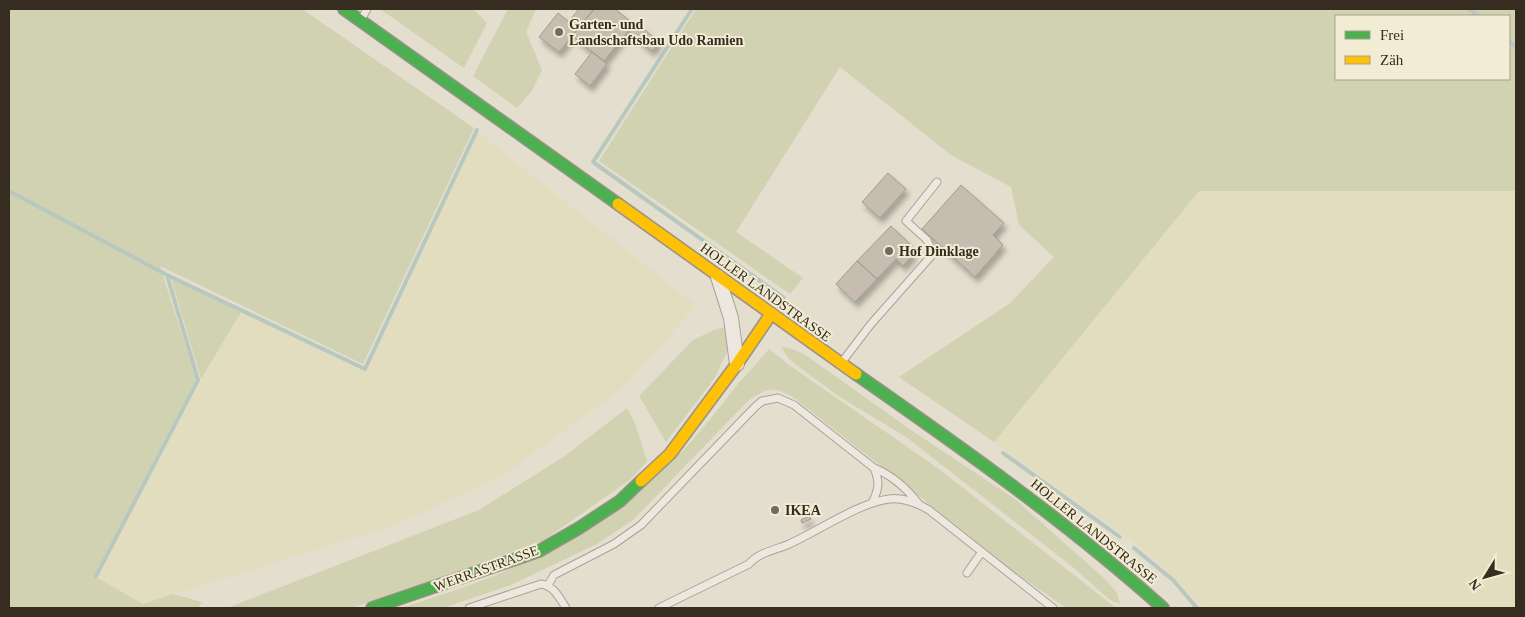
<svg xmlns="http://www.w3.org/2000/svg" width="1525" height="617" viewBox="0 0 1525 617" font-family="'Times New Roman',serif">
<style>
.farmland{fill:#e2ddbf}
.green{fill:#d0d2b1;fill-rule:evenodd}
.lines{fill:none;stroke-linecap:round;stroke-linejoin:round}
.stream{stroke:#b8c8bf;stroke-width:4}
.building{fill:#c6bcaf;stroke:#a39a8d;filter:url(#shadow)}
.lane-casing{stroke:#a8a396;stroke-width:9}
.street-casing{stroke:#a8a396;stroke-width:16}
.fast-casing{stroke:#989286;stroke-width:14}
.slow-casing{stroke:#989286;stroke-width:14}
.lane{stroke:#ece8df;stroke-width:7}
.street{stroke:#ece8df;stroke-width:14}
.fast{stroke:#4caf50;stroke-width:11}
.slow{stroke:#ffc107;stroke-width:11}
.poi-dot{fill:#736a5c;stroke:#f3ecd4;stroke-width:2}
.labels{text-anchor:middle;stroke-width:4;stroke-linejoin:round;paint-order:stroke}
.poi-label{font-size:14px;font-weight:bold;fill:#362c1f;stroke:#f3ecd4;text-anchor:start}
.street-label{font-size:14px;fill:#362c1f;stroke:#f3ecd4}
</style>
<defs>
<filter id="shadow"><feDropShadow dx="3" dy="5.5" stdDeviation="2.5" flood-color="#0004"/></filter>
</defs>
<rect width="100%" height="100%" fill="#e3dece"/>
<!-- farmland -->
<path class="farmland" d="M478 132 696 306 622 389 501 476 398 524 143 604 97 578 201 379 241 312 367 371Z
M1199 191H1516V608H1204L1155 558 994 442Z"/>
<!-- green -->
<path class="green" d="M9 9H302L474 128 363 364 160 266 196 379 94 576 143 604 173 594 202 602 198 608H9Z
M380 9H473L487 23 464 68Z
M508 9H536L526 32 542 70 532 91 517 108 473 76Z
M696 9H1516V191H1199L994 442 899 377 1009 304 1054 257 1019 225 1011 187 951 155 840 67 736 232 803 278 790 294 599 161ZM1336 16H1509V79H1336Z
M171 278 241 312 201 379Z
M728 326V350L714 379 666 442 639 396 693 340 714 330Z
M781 347 789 348 804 354 911 430 1016 500 1105 579 1117 593 1120 604 1110 600 1074 568 906 437 840 397 807 373 789 359Z
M769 349 789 365 939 469 1116 608H1066L1023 578 793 397C773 385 766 388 748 401L633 520 597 544 511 585 443 608H401L459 589 502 573 683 451 713 416 737 385Z
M627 408 636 426 647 461 631 479 544 540 430 582 351 608H227L479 510 565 456Z"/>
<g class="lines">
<!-- stream -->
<path class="stream" d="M692 9 593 162 784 298
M1469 9 1479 16
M1509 41 1516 47
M9 191 167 275 198 380 96 576
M167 275 365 369 477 130
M1003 453 1120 537
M1134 548 1173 580 1197 608"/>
</g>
<!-- building -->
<path class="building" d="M579 9H594L578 29 569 21Z
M594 9H615L634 24 604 61 572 36Z
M558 13 578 29 559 52 539 37Z
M637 23 659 42 652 51 629 32Z
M592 52 607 64 590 86 575 74Z
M888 173 906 189 880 218 862 202Z
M961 185 1004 223 993 235 1003 245 975 277 922 229Z
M891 226 910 244 907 248 914 254 903 266 896 259 877 279 857 261Z
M857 261 877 279 855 302 836 284Z
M809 516 811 519 802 523 801 520Z"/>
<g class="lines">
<!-- lane casing -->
<g class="lane-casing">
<path id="lane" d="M361 20 367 9
M842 362 871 324 933 254 927 240 906 221 937 182
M872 503C879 489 880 482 874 468
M967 573 981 553
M548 585 554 575 614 544 641 525 755 407 762 401 778 398 794 405 874 468C891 475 907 489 918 503
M469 608 541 584C554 586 559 597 566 608
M659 608 749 564C758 553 774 550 787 545 817 532 858 503 889 499 904 497 917 503 929 510L1053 608"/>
</g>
<!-- street casing -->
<g class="street-casing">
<path id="street" d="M718 277 731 318 737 364"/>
</g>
<!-- fast casing -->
<g class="fast-casing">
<path id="fast" d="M344 9 618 204
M856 374C962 448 1067 522 1163 608
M372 608 539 551 579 528 620 501 641 481"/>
</g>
<!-- slow casing -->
<g class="slow-casing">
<path id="slow" d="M618 204 856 374
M641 481 670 454 737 364 771 314"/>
</g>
<!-- lane -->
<use href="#lane" class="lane"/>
<!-- street -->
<use href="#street" class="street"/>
<!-- fast -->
<use href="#fast" class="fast"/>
<!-- slow -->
<use href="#slow" class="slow"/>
</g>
<!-- markers -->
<g class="poi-dot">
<circle cx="559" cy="32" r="5"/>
<circle cx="889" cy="251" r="5"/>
<circle cx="775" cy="510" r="5"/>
</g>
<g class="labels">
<!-- poi labels -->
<g class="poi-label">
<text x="569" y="29">Garten- und<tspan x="569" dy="16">Landschaftsbau Udo Ramien</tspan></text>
<text x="899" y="256">Hof Dinklage</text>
<text x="785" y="515">IKEA</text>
</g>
<!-- street labels -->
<g class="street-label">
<text transform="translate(766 292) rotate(36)" y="5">HOLLER LANDSTRASSE</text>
<text transform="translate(1094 531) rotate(39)" y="5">HOLLER LANDSTRASSE</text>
<text transform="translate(486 568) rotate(-20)" y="5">WERRASTRASSE</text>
</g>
</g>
<!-- border -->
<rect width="1525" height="617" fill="none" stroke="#362c1f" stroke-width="20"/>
<!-- legend -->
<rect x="1335" y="15" width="175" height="65" fill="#f3ecd4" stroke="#a79f8c"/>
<rect x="1345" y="31" width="25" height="8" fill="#4caf50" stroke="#a79f8c"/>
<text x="1380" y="40" font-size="15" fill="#362c1f">Frei</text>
<rect x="1345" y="56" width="25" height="8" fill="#ffc107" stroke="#a79f8c"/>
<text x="1380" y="65" font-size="15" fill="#362c1f">Zäh</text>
<!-- north arrow -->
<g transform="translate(1485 577) rotate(233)" stroke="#f3ecd4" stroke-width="4" paint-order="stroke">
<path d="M0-4L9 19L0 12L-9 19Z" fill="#362c1f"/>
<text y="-8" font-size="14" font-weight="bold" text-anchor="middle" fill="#362c1f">N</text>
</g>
</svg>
